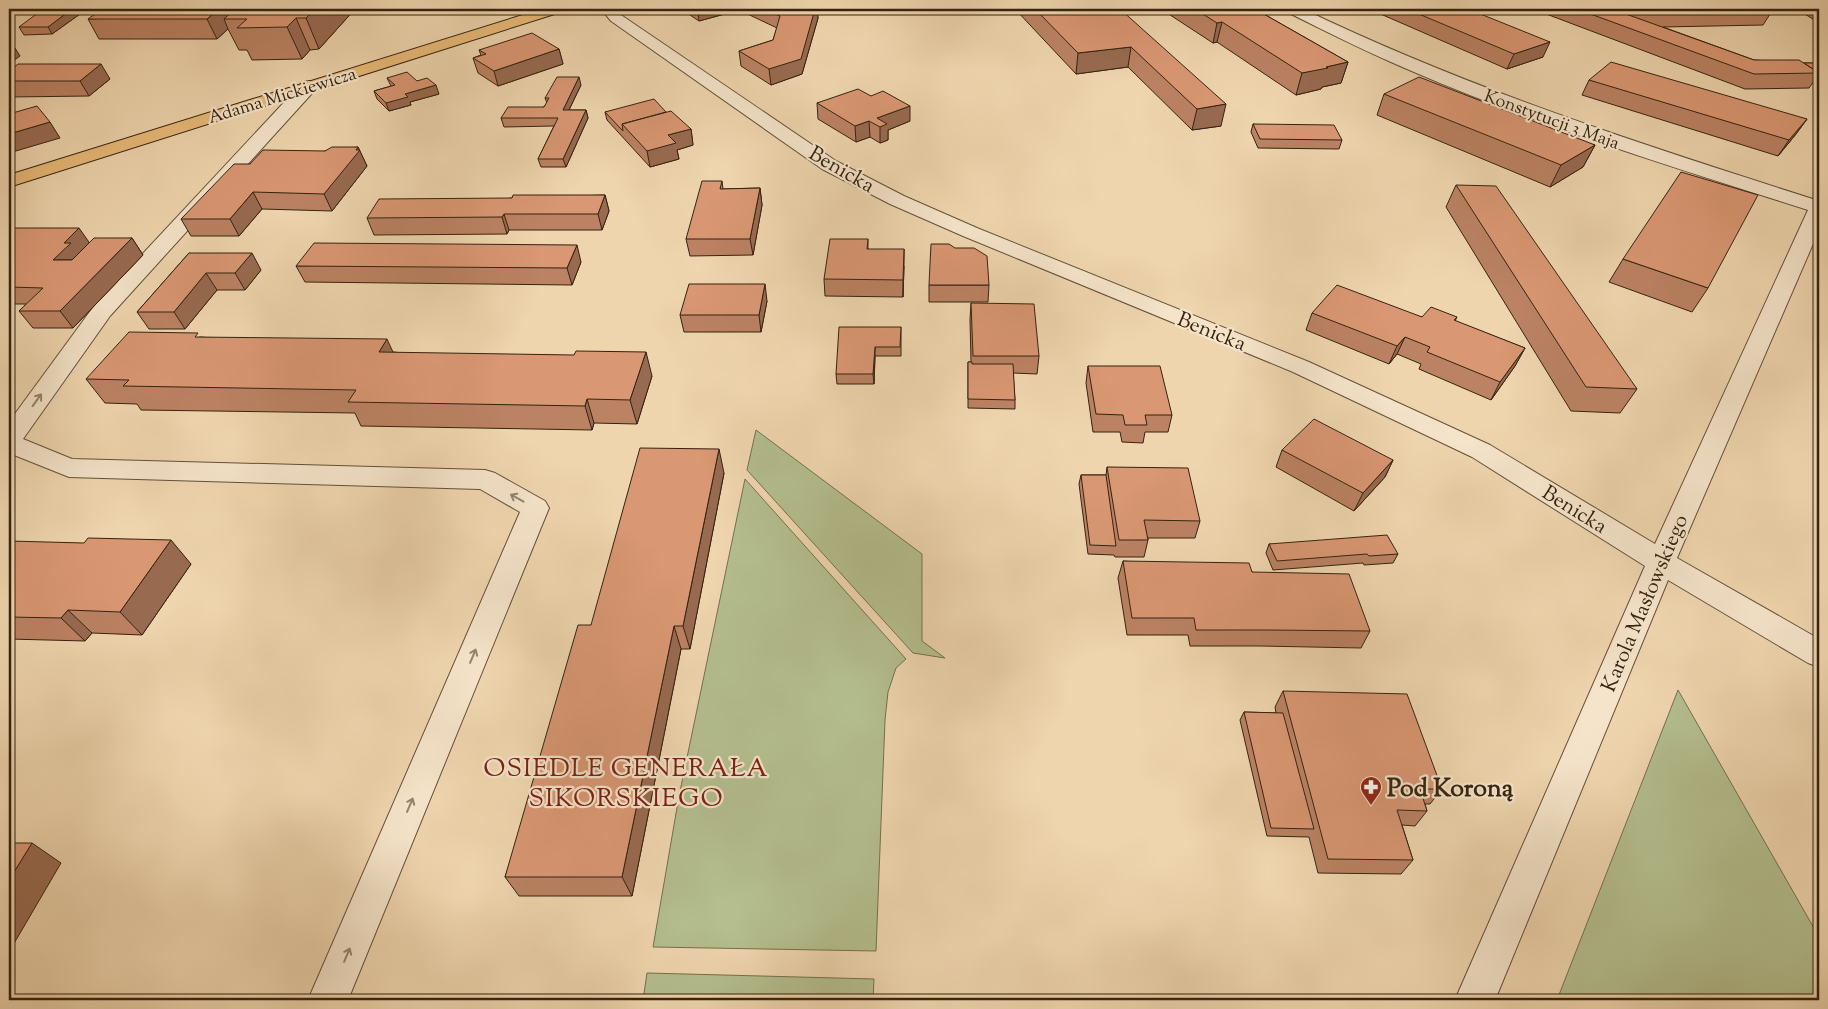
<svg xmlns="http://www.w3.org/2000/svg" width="1828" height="1009" viewBox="0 0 1828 1009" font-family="'Sorts Mill Goudy',serif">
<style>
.green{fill:#b4be8e;stroke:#74704f}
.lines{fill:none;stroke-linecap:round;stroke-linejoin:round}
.minor-casing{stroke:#635038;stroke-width:2}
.major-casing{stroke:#342310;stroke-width:2}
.minor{fill:#f5e4ca;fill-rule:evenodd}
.major{fill:#e8ba77;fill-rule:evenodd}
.wall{fill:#bb8263;stroke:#342310}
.shaded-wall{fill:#986a50;stroke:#342310}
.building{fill:#d99773;stroke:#342310}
.oneway{stroke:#94846d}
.labels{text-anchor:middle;stroke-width:4.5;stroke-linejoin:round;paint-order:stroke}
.far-street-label{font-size:18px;fill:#342310;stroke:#f5e4ca}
.street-label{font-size:21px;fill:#342310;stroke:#f5e4ca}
.near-poi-label{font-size:25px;font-weight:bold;fill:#342310;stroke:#f5e4ca;text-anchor:start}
.near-neighbourhood-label{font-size:26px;letter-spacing:1px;fill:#7a1f14;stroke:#f5e4ca}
</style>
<rect width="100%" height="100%" fill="#efd5ae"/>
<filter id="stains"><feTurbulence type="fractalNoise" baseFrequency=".004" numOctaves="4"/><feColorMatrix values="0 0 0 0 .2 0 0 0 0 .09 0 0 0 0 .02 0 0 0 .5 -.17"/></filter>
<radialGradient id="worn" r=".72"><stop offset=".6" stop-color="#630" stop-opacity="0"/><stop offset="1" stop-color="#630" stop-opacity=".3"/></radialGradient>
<!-- green -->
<path class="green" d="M756 430 922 554V641L945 658 913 653 747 470Z
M745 479 906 659 896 668 888 692 885 720 876 951 653 947 679 796Z
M1678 690 1819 937V1000H1557Z
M647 973 874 979 873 1000H643Z"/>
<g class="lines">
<!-- minor casing -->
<g class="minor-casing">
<path id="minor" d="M601 9H616L621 15 836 161 904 196 977 228 1309 362 1490 445 1655 544 1808 210C1676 168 1542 127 1414 72 1371 54 1329 33 1287 12L1285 9H1303C1469 89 1643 145 1819 201V230L1677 558 1819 639V667L1808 663 1668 580 1495 1000H1455L1645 566 1472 457 1293 372 963 236 890 204 822 169 611 21Z
M309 81 315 82 317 86 315 90 110 316 23 439 72 459 485 470 495 473 545 501 549 508 348 1000H308L520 512 480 489 69 477 9 453V422L94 306 303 82Z"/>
</g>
<!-- major casing -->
<g class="major-casing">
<path id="major" d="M542 9H563L561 12 9 187V175Z"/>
</g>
<!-- minor -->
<use href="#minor" class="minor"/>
<!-- major -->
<use href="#major" class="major"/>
</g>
<!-- wall -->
<path class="wall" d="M60 9H87L52 34 24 35 19 27Z
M355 9 319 49 310 50 302 59 252 60 247 50H239L228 29 217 39H99L88 19Z
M681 9H731L732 12 699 21Z
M737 9H817L818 18 802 74 771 85 741 66 739 51 773 40 777 28Z
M1015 9H1120L1221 126 1192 130 1128 67 1076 74Z
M1161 9H1255L1348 62 1341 83 1322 87 1321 89 1296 95 1217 42 1213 43Z
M1377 9H1468L1543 57 1507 69 1376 12Z
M1533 9H1769L1772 11 1763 25 1663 27 1754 60 1804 63H1819V84H1818L1814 81 1809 88 1745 89Z
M1797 9H1819V23Z
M559 49 563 64 498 86 478 73 473 58 481 55 479 50Z
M9 71 110 79 89 96 9 97Z
M387 78 417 81 439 94 410 102 411 105 389 111 377 99 374 91 391 86Z
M1589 80 1807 119 1796 134 1778 156 1582 95Z
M581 85 569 110H586L588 118 566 167H541L538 159 554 126 504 127 501 118 544 107 547 103 545 98Z
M1384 94 1595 145 1583 167 1550 187 1377 115Z
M871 96 910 121 888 130V140L880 143 870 137 856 142 818 119 817 103Z
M605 112H666L691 129 693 145 677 150 679 159 650 167 607 120Z
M1253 124 1342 140 1339 149 1258 148 1251 132Z
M358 147 367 166 332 211 262 209 239 236H191L181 219 250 164 325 151Z
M722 181 723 189 760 188 762 205 753 255 690 256 686 239Z
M1456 185 1637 389 1620 413 1571 411 1446 207Z
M605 195 609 211 602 230H509L507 234 374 235 367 218 512 198Z
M9 234 89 243 132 238 143 255 73 328H33L19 311 26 304H9Z
M868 239V249L904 266 903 297 825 296 824 279Z
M189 253 261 270 245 290H217L185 329H149L137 312Z
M1623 259 1708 288 1692 312 1609 282Z
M581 262 572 285 305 282 296 266Z
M929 285H989L988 302H929Z
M767 301 761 332H684L680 315Z
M971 303 1039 356 1037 374 1013 373 1015 400V409L968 408V362H971L970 320Z
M1312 313 1422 317H1457L1455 321 1525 348 1515 366 1491 400 1419 369 1421 364 1397 354 1389 364 1306 330Z
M901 327V356H875L874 384H837L836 374Z
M200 337 393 352 652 376 637 424 594 423 592 430 361 426 355 413 141 410 137 404 105 403 86 379Z
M1088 366 1172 415 1168 432H1145L1143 443 1122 442 1120 432H1093L1086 383Z
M1282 450 1393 460 1385 477 1354 511 1276 467Z
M1107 467 1200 521 1195 538H1148V540L1144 557H1115L1114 555 1088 554 1079 484 1081 475H1106Z
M724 473 690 649H681L632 896H519L505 877 591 625Z
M9 541 191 564 142 635 92 633 85 641 9 639Z
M1269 544 1398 554 1393 563 1364 565 1363 563 1273 570 1266 553Z
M1123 561 1252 572 1370 631 1361 648 1260 646H1190L1188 635H1127L1118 578Z
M1283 691 1442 789 1430 804H1425L1427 811 1415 826 1402 825 1413 860 1401 874 1318 873 1309 837 1267 836 1240 720 1244 712 1276 713 1275 707Z"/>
<!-- shaded-wall -->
<path class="shaded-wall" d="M72 9H87L52 34 48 27Z
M219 9H251L224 19 228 29 217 39 207 19Z
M315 9H355L319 49 306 18Z
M714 9H731L732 12 699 21 698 13Z
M815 9H817L818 18 802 74 771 85 769 69Z
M296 18 310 50 302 59 287 27Z
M1222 22 1217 42 1213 43 1217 23Z
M1550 42 1543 57 1507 69 1514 54Z
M1131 47 1128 67 1076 74 1078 53Z
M15 48 20 56 9 64V52Z
M559 49 563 64 498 86 494 71Z
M1348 62 1341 83 1322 87 1321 89 1296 95 1302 73 1326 67Z
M101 64 110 79 89 96 80 81Z
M579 77 581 85 565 118 563 110Z
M436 85 439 94 410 102 411 105 389 111 386 103 405 94Z
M1226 104 1221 126 1192 130 1197 109Z
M910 106V121L888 130V140L880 143V127L877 118Z
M586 110 588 118 566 167 563 159Z
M1807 119 1796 134 1778 156 1789 140Z
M869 121 870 137 856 142 855 126Z
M50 122 60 138 9 153V134Z
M691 129 693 145 677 150 679 159 650 167 647 151 668 135Z
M1595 145 1583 167 1550 187 1561 165Z
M358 147 367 166 332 211 324 194Z
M760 188 762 205 753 255 750 239Z
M253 192 262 209 239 236 230 219Z
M605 195 609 211 602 230 598 214Z
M504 214 509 230 507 234 502 217Z
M79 228 91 245 82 260H53L64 243Z
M132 238 143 255 73 328 60 311Z
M577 245 581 262 572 285 567 268Z
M904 249V266L903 297V280Z
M252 253 261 270 245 290 235 273Z
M206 273 217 290 185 329 174 312Z
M765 284 767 301 761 332 759 315Z
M1405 337 1397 354 1389 364 1397 346Z
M387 339 398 363 379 352Z
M875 347V356L874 384 873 374Z
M1525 348 1515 366 1491 400 1500 382Z
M646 352 652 376 637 424 630 400Z
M587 399 594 423 592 430 585 406Z
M719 449 724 473 690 649 683 626Z
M1393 460 1385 477 1354 511 1363 493Z
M171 540 191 564 142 635 120 612Z
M68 610 92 633 85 641 61 618Z
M674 626 681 649 632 896 622 877Z
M32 843 61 863 9 952V880Z"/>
<!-- building -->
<path class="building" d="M60 9H72L48 27H19L42 10H58Z
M102 9H219L207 19H88Z
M235 9H315L306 18H296L287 27 237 28 247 19H224Z
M691 9H714L698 13Z
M751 9H757V12Z
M764 9H815L801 59 769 69 739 51 773 40 780 16Z
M1035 9H1120L1226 104 1197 109 1131 47 1078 53Z
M1195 9H1255L1348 62 1326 67 1328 68 1302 73 1222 22 1217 23Z
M1407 9H1468L1550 42 1514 54Z
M1577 9H1612L1754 60H1799L1819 73 1754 74Z
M1644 9H1769L1772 11 1650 13Z
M532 33 559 49 494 71 473 58 486 54 479 50Z
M9 48H15L9 52Z
M1611 62 1807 119 1789 140 1589 80Z
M1804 63H1819V73Z
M18 64H101L80 81H9V71Z
M407 72 417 81 427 78 436 85 405 94 408 97 386 103 374 91 395 85 387 78Z
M557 77H579L563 110H586L563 159H538L558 118H501L508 107H544L549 98H545Z
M1419 77 1595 145 1561 165 1384 94Z
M858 89 871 96 883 91 910 106 877 118 887 124 880 127 869 121 855 126 817 103Z
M654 99 666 112 622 124 623 131 605 112Z
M37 106 50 122 9 134V114Z
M671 111 691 129 668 135 676 143 647 151 622 124Z
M1253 124 1334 125 1342 140 1260 139Z
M332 147H358L356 150H360L324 194 253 192 230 219H181L234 164H250L263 150 325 151Z
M1681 172 1758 195 1708 288 1623 259Z
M702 181H722L720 189 760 188 750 239H686Z
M1456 185 1496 186 1637 389 1586 387Z
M513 195H605L598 214H504L502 217 367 218 379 199 512 198Z
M15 228H79L64 243H71L53 260H72L94 238H132L60 311H19L43 288 9 287V234Z
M830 239H868L867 249H904L903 280 824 279Z
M314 243 577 245 567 268 296 266Z
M931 244H949L955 248H974L987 256 989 285H929Z
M189 253H252L235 273H206L174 312H137Z
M689 284H765L759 315H680Z
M1337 285 1422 317 1431 307 1457 317 1454 320 1525 348 1500 382 1427 352 1430 347 1405 337 1397 346 1312 313Z
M971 303 1034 304 1039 356H973Z
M839 327H901L900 347H875L873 374H836Z
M129 332 198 333 195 337 387 339 379 352 574 355 576 351 646 352 630 400 587 399 585 406 348 402 356 390 123 386 129 380 86 379Z
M968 362H972V364H1013L1015 400 968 399Z
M1088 366H1160L1172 415H1145L1147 425H1125L1123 415 1096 414Z
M1314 419 1393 460 1363 493 1282 450Z
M640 448 719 449 683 626H674L622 877H505L578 625H591Z
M1107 467 1188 468 1200 521 1144 520 1148 540H1119Z
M1081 475H1106L1116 546 1090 545Z
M1387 535 1398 554 1369 556 1367 554 1277 561 1269 544Z
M88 538 171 540 120 612 68 610 61 618 9 617V541L84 543Z
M1123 561 1249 563 1252 572 1349 574 1370 631 1268 630H1196L1194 618H1132Z
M1283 691 1407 694 1442 789H1420L1427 811 1397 810 1413 860 1328 859Z
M1244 712 1283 713 1314 829 1271 828Z
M9 843H32L9 880Z"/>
<!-- one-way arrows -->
<defs><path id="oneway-shaft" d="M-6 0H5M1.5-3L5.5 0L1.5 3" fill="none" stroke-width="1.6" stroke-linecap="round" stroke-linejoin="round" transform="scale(1.25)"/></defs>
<g class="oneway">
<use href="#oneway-shaft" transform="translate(37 400) rotate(-54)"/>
<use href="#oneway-shaft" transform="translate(517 498) rotate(-151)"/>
<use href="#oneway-shaft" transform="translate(473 656) rotate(-67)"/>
<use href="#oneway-shaft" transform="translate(410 805) rotate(-67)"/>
<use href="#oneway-shaft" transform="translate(347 955) rotate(-67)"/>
</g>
<!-- icons -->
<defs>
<g id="pharmacy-pin" transform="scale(1.125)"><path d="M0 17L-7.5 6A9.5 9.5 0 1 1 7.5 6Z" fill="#8f2418" stroke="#f5e4ca"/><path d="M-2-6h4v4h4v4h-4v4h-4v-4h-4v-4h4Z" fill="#fff"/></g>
</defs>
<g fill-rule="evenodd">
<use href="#pharmacy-pin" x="1371" y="787"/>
</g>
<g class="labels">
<!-- far-street labels -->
<g class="far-street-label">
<text transform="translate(282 95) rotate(-17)" y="6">Adama Mickiewicza</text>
<text transform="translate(1552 119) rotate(20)" y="6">Konstytucji 3 Maja</text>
</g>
<!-- street labels -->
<g class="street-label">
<text transform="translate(842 169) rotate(30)" y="7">Benicka</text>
<text transform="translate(1212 331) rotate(22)" y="7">Benicka</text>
<text transform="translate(1575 509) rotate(32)" y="7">Benicka</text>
<text transform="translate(1644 603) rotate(-67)" y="7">Karola Masłowskiego</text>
</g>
<!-- near-poi labels -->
<g class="near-poi-label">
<text x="1387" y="796">Pod Koroną</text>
</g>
<!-- near-neighbourhood labels -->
<g class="near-neighbourhood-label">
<text x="626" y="776">OSIEDLE GENERAŁA<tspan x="626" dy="30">SIKORSKIEGO</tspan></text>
</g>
</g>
<!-- margin -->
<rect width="1828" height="1009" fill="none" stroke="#efd5ae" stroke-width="30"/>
<rect x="10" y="10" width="1808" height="989" fill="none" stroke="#342310" stroke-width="2.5"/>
<rect x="15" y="15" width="1798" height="979" fill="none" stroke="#342310"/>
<rect width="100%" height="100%" filter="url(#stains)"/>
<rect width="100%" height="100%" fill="url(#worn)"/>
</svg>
